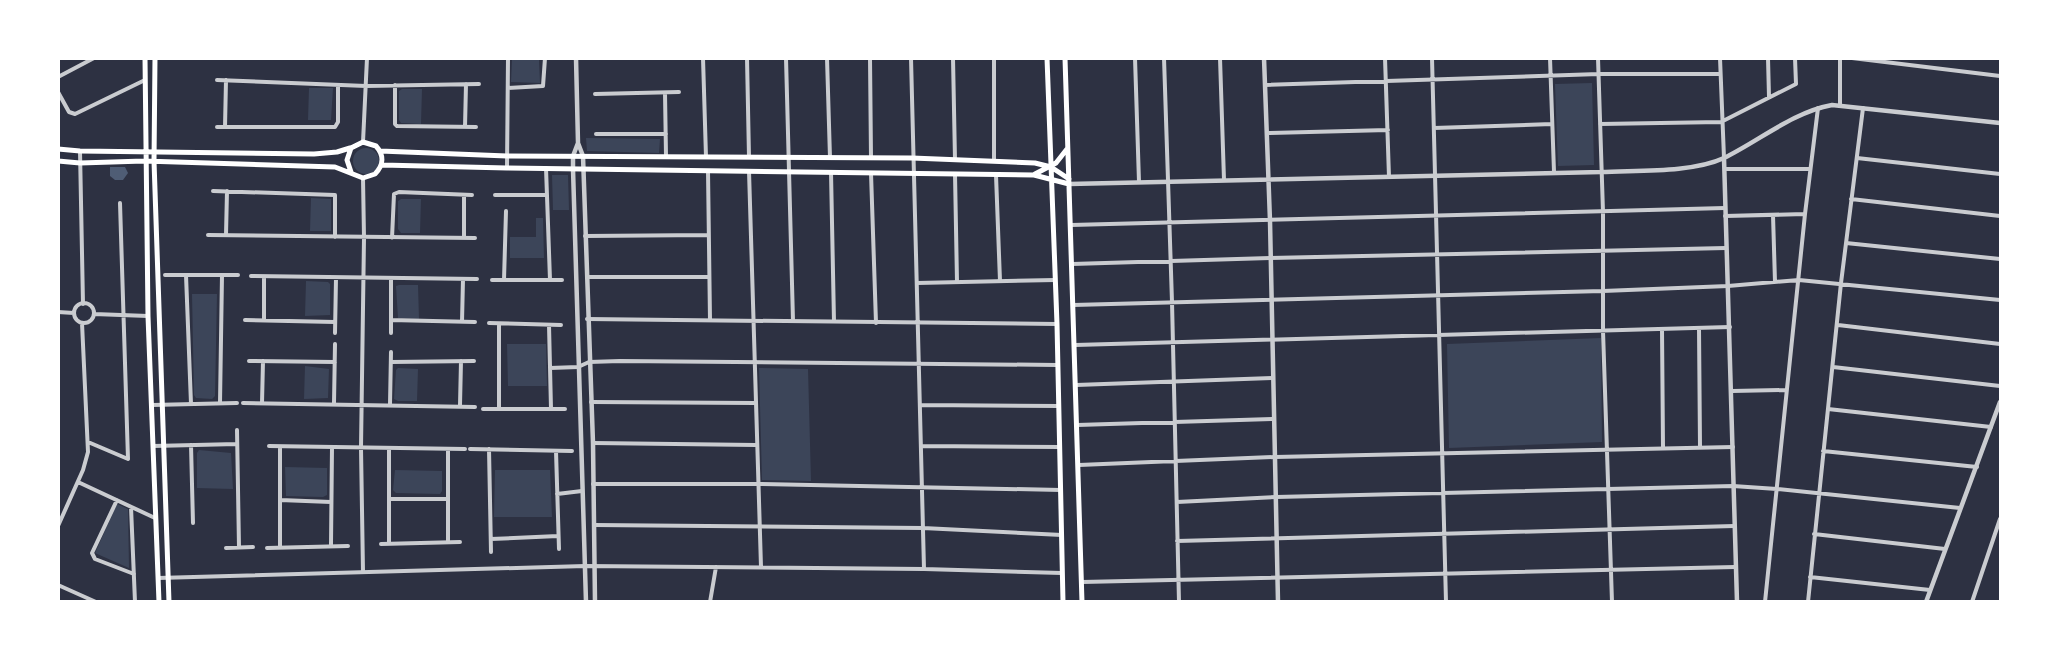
<svg xmlns="http://www.w3.org/2000/svg" width="2059" height="660" viewBox="0 0 2059 660" font-family="'Work Sans',sans-serif">
<style>
.green{fill:#3c4559}
.water{fill:#4f5d75}
.lines{fill:none;stroke-linecap:round;stroke-linejoin:round}
.minor{stroke:#caccd0;stroke-width:4}
.tertiary{stroke:#caccd0;stroke-width:4.5}
.secondary{stroke:#fff;stroke-width:5}
</style>
<rect width="100%" height="100%" fill="#2d3142"/>
<!-- green -->
<path class="green" d="M512 59H539L540 83 511 82Z
M1592 83 1594 165 1558 166 1555 84Z
M309 88H333L331 120H308Z
M402 89H422L421 124 401 123 399 120V91Z
M586 138 660 139 659 153 587 151Z
M353 161a13 13 0 1 1 26 0a13 13 0 1 1-26 0Z
M552 175H568L569 210H553Z
M311 198 331 199V231H310Z
M401 199H421L420 233H401L398 229V201Z
M536 218H543L544 258H510V237H536Z
M306 281 328 282 330 284V315L305 316Z
M399 285H418L419 319 398 318 396 286Z
M192 294H217L215 396 212 399 196 398 194 395Z
M1601 338 1602 442 1449 448 1447 344Z
M507 344H546L547 386H508Z
M305 366 329 369 328 398 304 399Z
M398 368 418 369 417 401H398L394 399 396 370Z
M759 368 808 369 811 481 762 480Z
M199 450 231 453 233 489 197 488V453Z
M285 467 327 468V495L323 497 286 496Z
M395 470 442 471V491L440 494 396 493 393 490Z
M495 470H550L552 517H494Z
M117 504 128 509 129 568 95 553Z"/>
<!-- water -->
<path class="water" d="M110 167H125L128 173 123 180H115L110 176Z"/>
<g class="lines">
<!-- minor -->
<path class="minor" d="M703 58 706 157
M747 58 749 157
M786 58 793 321
M827 58 830 158
M870 58 871 158
M911 58 924 569
M953 58 955 160
M994 58V161
M1135 58 1139 182
M1164 58 1172 302 1179 602
M1220 58 1224 180
M1385 58 1389 177
M1432 58 1446 602
M1550 58 1554 172
M1598 58 1603 212V331L1612 602
M1720 58 1724 158
M1768 58 1769 97
M1840 58V104
M1852 58 2000 76
M58 77 94 58
M217 80 366 86 479 84
M395 85V124L397 126 476 127
M1265 85 1599 74H1720
M508 88 543 86 545 58
M58 92 69 112 75 114 145 80
M665 93 666 156
M595 94 679 92
M1600 124 1721 122 1796 84 1795 58
M217 127H335L338 122V85
M225 127 226 80
M465 127 466 84
M1434 128 1552 124
M1267 133 1388 130
M596 134H666
M363 142 367 58
M80 151 83 304
M1857 158 2000 174
M507 168 508 58
M546 168 550 280
M1725 169H1810
M708 171 710 320
M749 171 761 567
M831 172 834 322
M871 173 876 323
M955 174 957 282
M996 175 1000 281
M363 178 364 238 361 448 363 572
M213 191 335 195V237
M495 195H547
M1851 199 2000 216
M1773 215 1775 282
M1725 216 1805 214
M1071 225 1725 208
M208 235 475 238
M226 235 227 191
M585 236 708 235
M392 238 394 194 399 192 472 195
M464 238V195
M1846 243 2000 259
M1072 264 1270 258 1726 248
M165 275H238
M186 275 191 404
M251 276 477 279
M264 277V320
M587 277H709
M492 280H562
M504 280 506 211
M917 283 1055 280
M74 313a10 10 0 1 1 20 0a10 10 0 1 1-20 0Z
M1073 305 1603 291 1728 286 1799 280 2000 300
M58 312 74 313
M94 314 148 316
M587 319 1057 324
M245 320 335 322
M391 320 475 322
M462 322 463 279
M489 323 561 325
M499 324V409
M549 325 551 409
M1838 325 2000 344
M1699 328 1700 447
M1662 329 1663 448
M335 333 336 278
M391 333V279
M1075 345 1730 327
M249 361 335 362
M391 362 474 361
M1833 367 2000 386
M550 368 578 367 589 362 620 361 1057 365
M1076 385 1272 378
M1732 391 1786 390
M591 402 755 403
M220 403 222 275
M243 403 475 407
M262 403 263 361
M334 403 335 344
M390 404 391 352
M152 405 237 403
M460 405 461 361
M921 405 1059 406
M483 409H565
M1828 409 1991 427
M1077 425 1274 419
M237 430 239 547
M88 442 128 459 120 203
M593 443 756 445
M191 445 193 523
M153 446 237 444
M269 446 465 449
M922 446 1060 447
M280 447V547
M389 449V543
M448 449V542
M470 449 572 451
M489 449 491 552
M556 451 559 549
M1823 451 1977 467
M1079 465 1275 457 1733 447
M78 482 155 518
M593 484H759L1061 490
M557 494 582 491
M389 499H447
M117 500 92 553 95 559 134 574
M280 500 331 502
M1177 502 1276 497 1733 486 1777 489 1960 508
M131 507 135 602
M594 525 923 528 1062 535
M58 526 83 470 88 452 82 323
M1814 534 1945 549
M491 539 558 536
M1177 541 1734 526
M381 544 460 542
M331 545 332 447
M226 548 253 547
M267 548 348 546
M1810 577 1930 590
M158 578 585 566 924 569 1062 573
M1082 582 1735 567
M58 585 96 602
M710 602 716 567
M1765 602 1805 214 1818 108
M1808 602 1841 283 1863 108
M1972 602 2000 519"/>
<!-- tertiary -->
<path class="tertiary" d="M576 58 578 143 583 156 593 443 595 602
M1264 58 1270 221 1278 602
M578 143 573 156V169L586 602
M1724 158 1737 602
M1069 184 1601 172C1636 170 1692 173 1724 158 1759 141 1793 112 1832 105L2000 123
M1926 602 2000 402"/>
<!-- secondary -->
<path class="secondary" d="M145 58 148 316 159 602
M155 58 154 161 169 602
M1047 58 1057 324 1063 602
M1065 58 1082 602
M58 149 80 151 314 154 337 152 350 148
M380 151 507 156 912 158 1035 163 1051 167 1069 179
M58 161 80 163 144 161 335 167 363 178 375 174C384 165 384 155 376 146L363 142 351 148 347 160 351 172
M382 165 507 168 1034 175 1069 184
M1035 174 1056 163 1067 149"/>
</g>
<!-- border -->
<rect width="2059" height="660" fill="none" stroke="#ffffff" stroke-width="120"/>
</svg>
